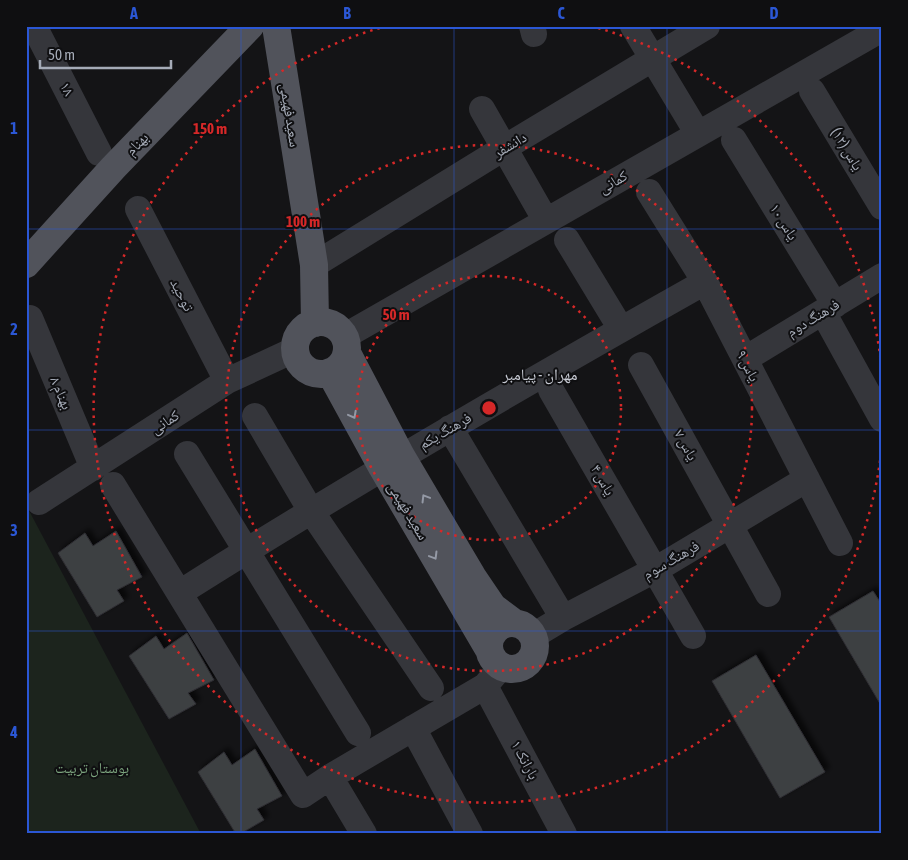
<svg xmlns="http://www.w3.org/2000/svg" width="908" height="860" viewBox="0 0 908 860" font-family="'Asap Condensed','Noto Naskh Arabic',sans-serif">
<style>
.green{fill:#1c241d}
.building{fill:#3e3f43;stroke:#2e2e32;filter:url(#shadow)}
.lines{fill:none;stroke-linecap:round;stroke-linejoin:round}
.minor{stroke:#35363b;stroke-width:26}
.major{stroke:#51535b;stroke-width:28}
.oneway{stroke:#9499a5}
.grid{fill:none;stroke:#2b57d5;stroke-width:1;stroke-opacity:0.55}
.ring{fill:none;stroke:#d62828;stroke-width:2.5;stroke-dasharray:2.5 5}
.labels{text-anchor:middle;stroke-width:4;stroke-linejoin:round;paint-order:stroke}
.street-label{font-size:15px;fill:#a5abb7;stroke:#0f0f11}
.park-label{font-size:15px;fill:#7ba37d;stroke:#0f0f11}
.neighbourhood-label{font-size:16px;fill:#c7cad3;stroke:#0f0f11}
.centre{fill:#d62828;stroke:#0f0f11;stroke-width:2.5}
.ring-label{font-size:15px;text-anchor:middle;font-weight:bold;fill:#d62828;stroke:#0f0f11;stroke-width:4;stroke-linejoin:round;paint-order:stroke}
.neatline{fill:none;stroke:#2b57d5;stroke-width:2}
.grid-label{font-size:16px;text-anchor:middle;font-weight:bold;fill:#2b57d5}
</style>
<defs>
<filter id="shadow"><feDropShadow dx="4.5" dy="-4.5" stdDeviation="2.5" flood-color="#0009"/></filter>
</defs>
<rect width="100%" height="100%" fill="#141416"/>
<!-- green -->
<path class="green" d="M26 505 201 834H26Z"/>
<!-- building -->
<path class="building" d="M116 531 142 577 117 590 124 601 97 617 58 553 85 533 93 546Z
M873 591 882 605V707L829 617Z
M187 633 214 680 188 693 196 704 169 719 129 656 156 636 164 649Z
M756 655 825 772 780 798 712 681Z
M255 749 282 796 257 809 264 820 240 834H236L198 772 224 752 232 765Z"/>
<g class="lines">
<!-- minor -->
<path class="minor" d="M34 26 99 153
M532 26 534 34
M633 26 698 134
M812 91 882 207
M482 109 546 221
M734 140 835 305
M649 192 705 282 840 543
M138 209 227 381
M567 240 621 329
M314 265 504 148 707 26
M823 312 882 419
M30 318 93 468
M345 336 882 29
M745 359 882 276
M641 365 768 594
M551 390 693 636
M255 416 311 511 431 688
M450 428 563 618
M187 454 358 733
M113 485 303 795 330 777 485 686 501 667
M39 502 227 381 296 349
M189 587C358 480 531 380 705 282
M533 636 563 618 655 570 807 479
M485 686 564 834
M413 728 470 834
M330 777 364 834"/>
<!-- major -->
<path class="major" d="M276 26 314 265 315 323
M26 264 113 168 250 26
M295 348a26 26 0 1 1 52 0a26 26 0 1 1-52 0Z
M347 353 401 456 472 576 493 607 513 622
M330 372 382 467 488 648
M489 646a23 23 0 1 1 46 0a23 23 0 1 1-46 0Z"/>
</g>
<!-- one-way arrows -->
<defs><path id="oneway-chevron" d="M-2-3.5L2.5 0L-2 3.5" fill="none" stroke-width="1.6" stroke-linecap="round" stroke-linejoin="round" transform="scale(1.25)"/></defs>
<g class="oneway">
<use href="#oneway-chevron" transform="translate(353 415) rotate(62)"/>
<use href="#oneway-chevron" transform="translate(425 498) rotate(-121)"/>
<use href="#oneway-chevron" transform="translate(434 556) rotate(59)"/>
</g>
<!-- grid -->
<path class="grid" d="M241 26V834M454 26V834M667 26V834M26 229H882M26 430H882M26 631H882"/>
<!-- distance rings -->
<g class="ring">
<circle cx="489" cy="408" r="132"/>
<circle cx="489" cy="408" r="263"/>
<path d="M881 453A395 395 0 1 1 387 26M591 26A395 395 0 0 1 881 363"/>
</g>
<g class="labels">
<!-- street labels -->
<g class="street-label">
<text transform="translate(67 89) rotate(62)" y="5">۱۸</text>
<text transform="translate(290 115) rotate(81)" y="5">سعید فهیمی</text>
<text transform="translate(137 144) rotate(-46)" y="5">بهنام</text>
<text transform="translate(510 145) rotate(-31)" y="5">دانشفر</text>
<text transform="translate(847 149) rotate(59)" y="5">یاس (۱۲)</text>
<text transform="translate(613 182) rotate(-30)" y="5">کمانی</text>
<text transform="translate(784 222) rotate(58)" y="5">یاس ۱۰</text>
<text transform="translate(182 295) rotate(63)" y="5">توحید</text>
<text transform="translate(813 318) rotate(-31)" y="5">فرهنگ دوم</text>
<text transform="translate(748 366) rotate(63)" y="5">یاس ۹</text>
<text transform="translate(61 393) rotate(67)" y="5">بهنام ۸</text>
<text transform="translate(165 422) rotate(-33)" y="5">کمانی</text>
<text transform="translate(445 431) rotate(-30)" y="5">فرهنگ یکم</text>
<text transform="translate(686 445) rotate(61)" y="5">یاس ۷</text>
<text transform="translate(603 480) rotate(60)" y="5">یاس ۴</text>
<text transform="translate(408 511) rotate(59)" y="5">سعید فهیمی</text>
<text transform="translate(671 560) rotate(-30)" y="5">فرهنگ سوم</text>
<text transform="translate(525 760) rotate(62)" y="5">بارانک ۱</text>
</g>
<!-- park labels -->
<g class="park-label">
<text x="92" y="773">بوستان تربیت</text>
</g>
<!-- neighbourhood labels -->
<g class="neighbourhood-label">
<text x="540" y="380">مهران - پیامبر</text>
</g>
</g>
<circle cx="489" cy="408" r="8" class="centre"/>
<g class="ring-label">
<text x="210" y="134">150 m</text>
<text x="303" y="227">100 m</text>
<text x="396" y="320">50 m</text>
</g>
<!-- border -->
<rect width="908" height="860" fill="none" stroke="#0f0f11" stroke-width="55"/>
<!-- scale -->
<path d="M40 60v8h131v-8" fill="none" stroke="#a5abb7" stroke-width="2.5"/>
<text x="48" y="60" font-size="15" fill="#a5abb7" stroke="#0f0f11" stroke-width="4" paint-order="stroke">50 m</text>
<rect x="28" y="28" width="852" height="804" class="neatline"/>
<g class="grid-label">
<text x="134" y="19">A</text>
<text x="347" y="19">B</text>
<text x="561" y="19">C</text>
<text x="774" y="19">D</text>
<text x="14" y="134">1</text>
<text x="14" y="335">2</text>
<text x="14" y="536">3</text>
<text x="14" y="738">4</text>
</g>
</svg>
